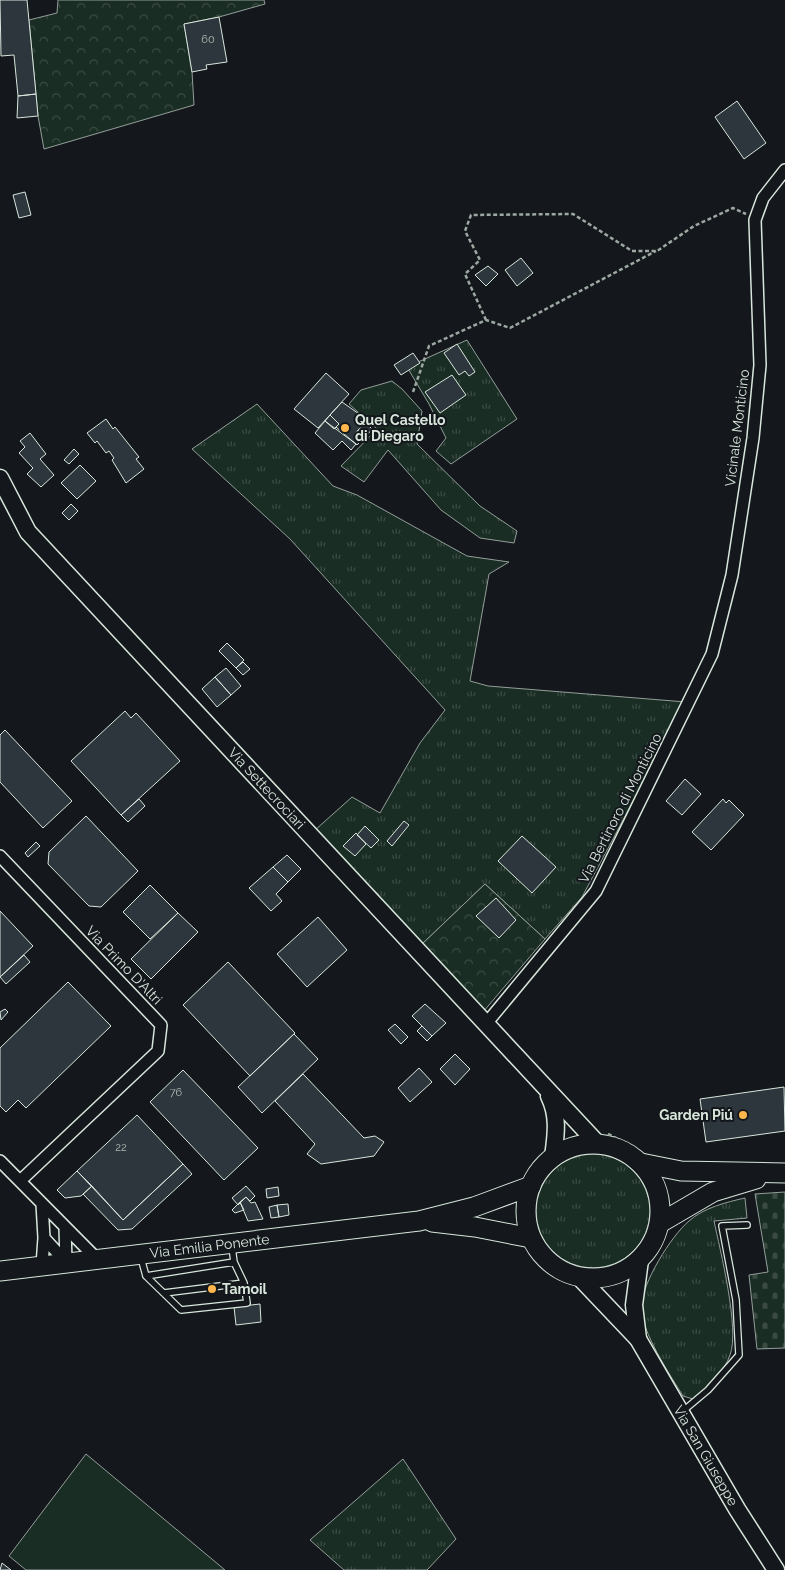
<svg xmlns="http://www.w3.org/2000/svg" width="785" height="1570" viewBox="0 0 785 1570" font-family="Raleway,sans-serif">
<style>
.grass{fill:url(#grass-tufts);stroke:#939e99}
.forest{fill:url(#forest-crowns);stroke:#939e99}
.cemetery{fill:url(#cemetery-stones);stroke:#939e99}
.pitch{fill:#1a2d24;stroke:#939e99}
.building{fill:#2c363c;stroke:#d8e6dc}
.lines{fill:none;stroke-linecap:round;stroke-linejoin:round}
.lane-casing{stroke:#d8e6dc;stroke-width:8}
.street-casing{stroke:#d8e6dc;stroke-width:14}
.secondary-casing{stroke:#d8e6dc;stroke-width:19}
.primary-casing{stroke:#d8e6dc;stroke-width:21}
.path{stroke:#9da8a2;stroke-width:2.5;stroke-dasharray:4 2.5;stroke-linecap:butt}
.lane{stroke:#14181c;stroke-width:5.5}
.street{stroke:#14181c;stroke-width:11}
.secondary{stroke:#14181c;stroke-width:16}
.primary{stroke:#14181c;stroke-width:19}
.poi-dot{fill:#ffb74d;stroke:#14181c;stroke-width:2}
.labels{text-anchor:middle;stroke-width:4;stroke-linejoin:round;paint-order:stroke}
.number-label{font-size:11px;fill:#adbab4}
.poi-label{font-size:14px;font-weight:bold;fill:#d8e6dc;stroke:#14181c;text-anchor:start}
.street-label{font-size:14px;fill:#d8e6dc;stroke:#14181c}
</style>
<defs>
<pattern id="grass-tufts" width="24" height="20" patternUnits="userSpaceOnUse" patternTransform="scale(1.25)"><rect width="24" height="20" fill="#1a2d24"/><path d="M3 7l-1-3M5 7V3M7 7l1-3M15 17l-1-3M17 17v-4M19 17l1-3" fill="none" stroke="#3b4b43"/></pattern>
<pattern id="forest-crowns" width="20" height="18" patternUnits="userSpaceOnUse" patternTransform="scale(1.25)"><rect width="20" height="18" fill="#1a2d24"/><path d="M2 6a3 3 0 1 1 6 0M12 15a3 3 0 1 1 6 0" fill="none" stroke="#3b4b43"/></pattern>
<pattern id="cemetery-stones" width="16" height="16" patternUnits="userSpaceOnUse" patternTransform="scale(1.25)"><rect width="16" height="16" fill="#1a2d24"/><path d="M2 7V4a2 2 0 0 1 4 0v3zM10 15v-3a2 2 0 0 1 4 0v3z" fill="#3b4b43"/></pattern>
</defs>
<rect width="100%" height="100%" fill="#14181c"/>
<!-- grass -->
<path class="grass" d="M467 340 517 419 451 464 436 451 446 438 429 404 407 367Z
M392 381 402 389 422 411 417 444 480 506 517 531 514 543 480 538 441 510 388 450 364 482 341 466 377 429 349 404 361 390Z
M257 404 333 486 357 495 467 556 509 562 489 574 470 681 488 686 686 702 582 897 545 939 485 884 420 946 314 831 352 797 380 813 420 743 445 710 290 539 192 449Z
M536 1211a57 57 0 1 1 114 0a57 57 0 1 1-114 0Z
M745 1198 747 1218 714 1221C720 1249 740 1330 730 1355 724 1373 707 1388 693 1399L683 1396C670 1375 641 1331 641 1307 642 1283 671 1236 689 1221 703 1208 727 1202 745 1198Z
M403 1459 456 1539 427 1570H344L310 1540Z"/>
<!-- forest -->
<path class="forest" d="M58 0H264L265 4 219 17 184 24 192 72 194 105 44 149 38 116 29 20 57 13Z
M485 884 545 939 483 1012 420 946Z"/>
<!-- cemetery -->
<path class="cemetery" d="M785 1192V1348L757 1349 749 1275 768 1272 755 1194Z"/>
<!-- pitch -->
<path class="pitch" d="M86 1454 225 1570H26L9 1556Z"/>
<!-- building -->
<path class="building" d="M0 0H27L36 94 18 96 14 55 1 56Z
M219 17 227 62 206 65 207 69 192 72 184 24Z
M36 94 38 116 17 118 18 96Z
M737 101 766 143 744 159 715 117Z
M25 192 31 215 19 218 13 195Z
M521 258 533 273 517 286 505 270Z
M488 266 498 274 486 286 475 275Z
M457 344 475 372 469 376 465 371 459 375 444 353Z
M413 353 420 363 401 375 394 365Z
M326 373 349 394 318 428 294 409Z
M452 375 466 395 440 413 425 392Z
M342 402 362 416 361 418 372 429 368 434 360 428 355 434 362 440 357 445 336 427 339 424 330 415Z
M330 415 339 424 334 429 325 421Z
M106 419 113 429 115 427 139 457 136 459 144 469 126 483 112 460 114 458 109 451 106 453 97 441 95 443 87 433Z
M325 421 356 444 351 450 342 441 333 450 315 433Z
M360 428 368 434 362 441 355 434Z
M30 433 46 454 40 459 54 475 41 487 27 474 33 468 19 453 25 447 20 441Z
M74 449 79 454 69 464 64 460Z
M80 465 96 481 77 499 61 483Z
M71 504 78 511 69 520 62 513Z
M227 643 244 660 236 668 219 651Z
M243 662 250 669 243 675 236 668Z
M226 668 241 686 231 695 215 677Z
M215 677 231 695 217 707 202 689Z
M125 711 131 718 136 713 180 761 121 815 71 761Z
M5 730 72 801 43 828 0 782V735Z
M685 779 701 794 682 815 666 801Z
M139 799 145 806 128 822 121 815Z
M723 799 726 803 729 800 744 815 711 850 692 832Z
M86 816 138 871 101 907 89 906 48 864 49 852Z
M404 821 409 825 392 846 387 841Z
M365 826 379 840 371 848 357 835Z
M356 833 366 844 355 856 343 846Z
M522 836 556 867 532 893 498 861Z
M36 842 40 846 28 857 25 853Z
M287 855 301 869 288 882 273 867Z
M273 867 288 882 276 894 282 901 271 911 249 888Z
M150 885 178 913 150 939 123 912Z
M496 898 516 920 499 938 476 916Z
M0 911 33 946 0 977Z
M178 913 198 932 151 979 131 959Z
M318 917 347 950 307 987 277 954Z
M24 955 30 962 6 984 0 977Z
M228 962 295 1033 250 1076 183 1005Z
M68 982 111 1026 26 1108 18 1100 6 1112 0 1106V1048Z
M425 1004 446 1023 432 1036 412 1016Z
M5 1009 8 1012 1 1020 0 1012Z
M395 1024 408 1037 401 1044 388 1030Z
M422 1026 432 1036 427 1041 417 1031Z
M294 1034 318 1059 262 1113 238 1087Z
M455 1054 470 1069 455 1085 440 1069Z
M419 1068 432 1082 410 1102 398 1088Z
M183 1070 258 1148 224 1180 150 1102Z
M303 1074 364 1138 375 1136 384 1142 374 1156 321 1164 307 1154 315 1144 275 1101Z
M784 1087 785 1131 706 1142 700 1099Z
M137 1115 183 1164 123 1220 77 1171Z
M183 1164 192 1174 132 1229 118 1230 83 1194 92 1186 123 1220Z
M77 1171 92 1186 81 1196 65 1198 57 1190Z
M246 1186 255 1196 250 1201 246 1197 238 1205 232 1198Z
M278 1187 279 1196 267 1198 266 1189Z
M246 1197 251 1203 255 1202 263 1219 248 1221 240 1202Z
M240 1202 244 1210 235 1213 232 1210Z
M288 1204 289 1215 279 1217 277 1205Z
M277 1205 279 1217 271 1218 269 1207Z
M260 1304 261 1322 236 1325 234 1307Z
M2 1563 11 1570H0Z"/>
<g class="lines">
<!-- lane casing -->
<g class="lane-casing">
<path id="lane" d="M141 1258 146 1276 234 1262 232 1247
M146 1276 181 1310 247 1303 244 1283 234 1262
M164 1293 244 1283
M683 1411 708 1390 739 1355 736 1300 722 1226 747 1225"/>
</g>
<!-- street casing -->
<g class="street-casing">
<path id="street" d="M0 856 161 1025 158 1051 20 1181
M485 1025 596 891 712 654 732 575 753 438 760 365 755 220 763 198 785 170
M0 1161 97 1259
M42 1204 44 1238 42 1265
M65 1227 66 1262
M44 1238 66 1262"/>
</g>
<!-- secondary casing -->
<g class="secondary-casing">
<g id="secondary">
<path id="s1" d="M0 478 28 532 598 1144"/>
<path d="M549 1096C559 1116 556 1135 553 1157"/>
<path id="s2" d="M580 1278 638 1339 737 1509 776 1570"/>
<path d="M638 1339 634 1305 640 1260"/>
</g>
</g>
<!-- primary casing -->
<g class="primary-casing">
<g id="primary">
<circle cx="593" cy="1211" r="67"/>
<path d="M641 1163 681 1171 785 1173"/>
<path d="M432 1222 475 1227 531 1238"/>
<path d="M660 1223 713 1192 756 1179"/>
<path id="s3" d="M0 1271 419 1221 474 1207 531 1186"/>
</g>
</g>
<!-- path -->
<path class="path" d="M486 320 465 274 480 260 465 231 471 215 573 214 632 251H657L694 226 733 208 746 214
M413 392 429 346 486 320 510 328 656 251
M608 1134 637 1148
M532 1171 540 1162"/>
<!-- lane -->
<use href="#lane" class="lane"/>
<!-- street -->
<use href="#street" class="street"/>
<!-- secondary -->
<use href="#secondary" class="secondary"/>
<!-- primary -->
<use href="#primary" class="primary"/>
</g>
<!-- markers -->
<g class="poi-dot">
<circle cx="345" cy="428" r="5"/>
<circle cx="743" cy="1115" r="5"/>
<circle cx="212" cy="1289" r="5"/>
</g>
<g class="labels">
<!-- number labels -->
<g class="number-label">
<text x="208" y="43">60</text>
<text x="176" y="1096">76</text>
<text x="121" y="1151">22</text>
</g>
<!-- poi labels -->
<g class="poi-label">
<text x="355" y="425">Quel Castello<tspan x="355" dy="16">di Diegaro</tspan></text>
<text x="733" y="1120" text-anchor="end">Garden Piú</text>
<text x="222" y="1294">Tamoil</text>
</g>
<!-- street labels -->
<g class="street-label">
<text transform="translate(737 428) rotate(-83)" y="5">Vicinale Monticino</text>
<text dy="5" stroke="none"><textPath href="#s1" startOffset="411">Via Settecrociari</textPath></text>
<text transform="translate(620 808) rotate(-63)" y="5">Via Bertinoro di Monticino</text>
<text transform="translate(124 965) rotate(46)" y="5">Via Primo D'Altri</text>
<text dy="5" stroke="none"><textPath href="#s3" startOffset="211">Via Emilia Ponente</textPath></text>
<text dy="5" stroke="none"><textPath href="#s2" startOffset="219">Via San Giuseppe</textPath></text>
</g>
</g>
</svg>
